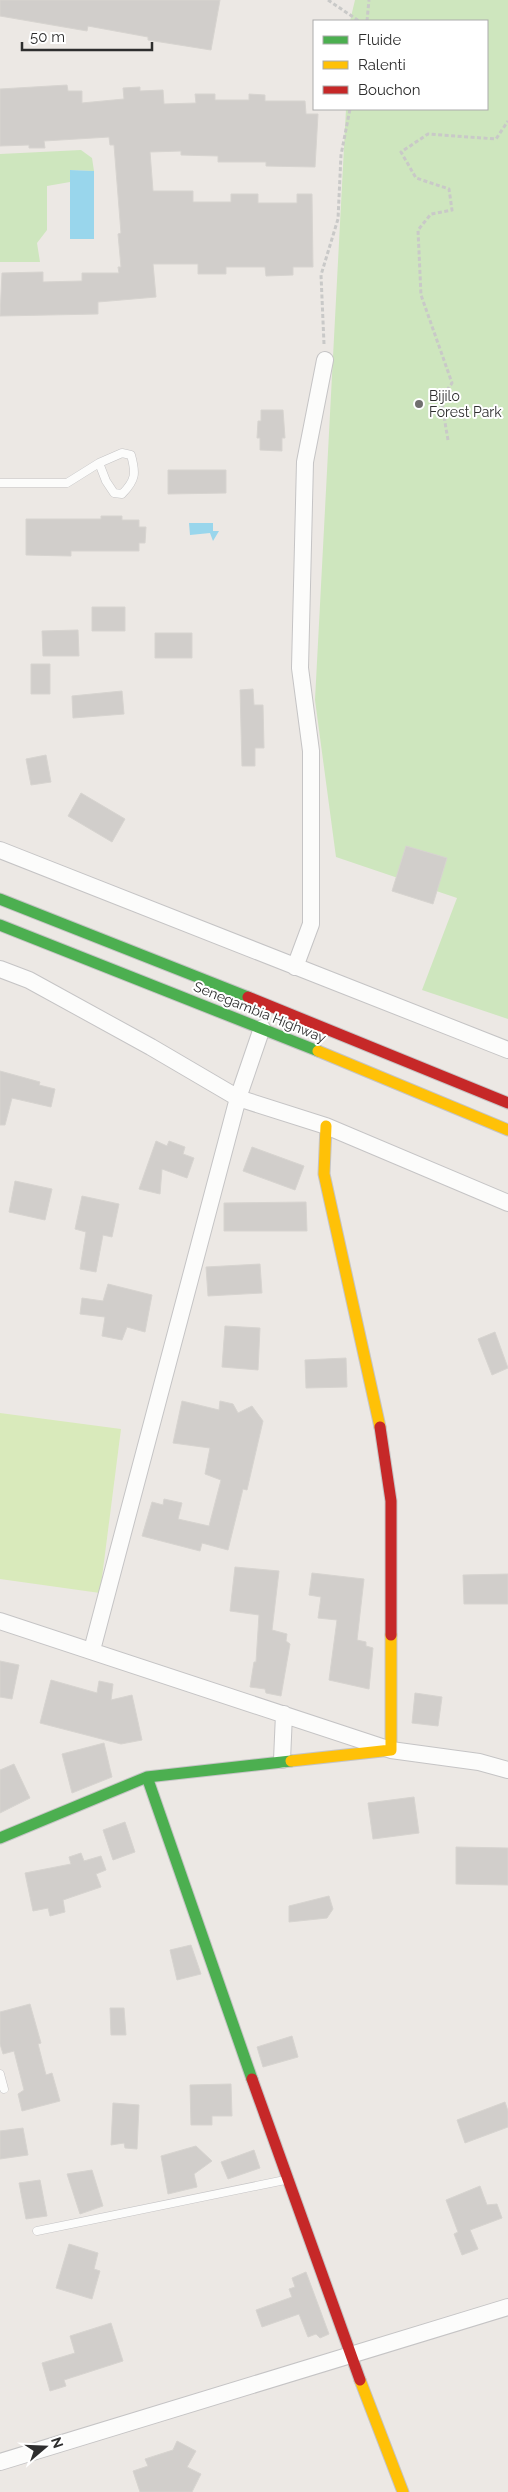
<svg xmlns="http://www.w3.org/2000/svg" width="508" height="2492" viewBox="0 0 508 2492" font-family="Raleway,sans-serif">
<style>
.green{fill:#cee6be}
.pitch{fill:#d9eabb}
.water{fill:#99d6ec}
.building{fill:#d1cecb;stroke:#d7d4d0}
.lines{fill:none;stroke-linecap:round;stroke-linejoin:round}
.lane-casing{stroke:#c5c4c5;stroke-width:9}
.street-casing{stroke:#c5c4c5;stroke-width:18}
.fast-casing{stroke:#c5c4c5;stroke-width:13}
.slow-casing{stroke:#c5c4c5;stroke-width:13}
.jam-casing{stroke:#c5c4c5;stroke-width:13}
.path{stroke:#c9c9c8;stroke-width:3;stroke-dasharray:4 2.5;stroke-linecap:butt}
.lane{stroke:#fcfcfb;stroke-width:8}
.street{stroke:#fcfcfb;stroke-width:16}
.fast{stroke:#4caf50;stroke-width:11}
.slow{stroke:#ffc107;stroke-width:11}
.jam{stroke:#c62828;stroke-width:11}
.poi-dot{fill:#706f6e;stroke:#fff;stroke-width:2}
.labels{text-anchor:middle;stroke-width:4;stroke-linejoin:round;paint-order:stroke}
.poi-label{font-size:14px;fill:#2e2e2e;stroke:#fff;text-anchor:start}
.street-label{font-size:14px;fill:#2e2e2e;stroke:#fff}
</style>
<rect width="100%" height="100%" fill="#ece8e4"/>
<!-- green -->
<path class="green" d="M355 0H508V1019L422 990 457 898 336 857 315 700 346 109H487V21H350Z
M81 150 92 158 94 171 71 170 70 182 47 186V230L37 243 40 262H0V154Z"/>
<!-- pitch -->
<path class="pitch" d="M0 1413 121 1429 100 1593 0 1579Z"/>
<!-- water -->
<path class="water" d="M70 170 94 171V239H70Z
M189 523H213V531H219L213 541 210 533 190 535Z"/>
<!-- building -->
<path class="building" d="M0 0H220L211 50 148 40V37L88 26 87 31 0 16Z
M67 85 68 91H82V103L124 99 123 88 140 87V91L163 90 164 104 196 103 195 94H215V100H249V94L265 95V101H305L306 114H318L315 167 266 166V162H218V156L181 155V151L150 152 153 191H193V202H231V194H258V203H297V194H312L313 267H293V275L266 276 265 267H226V274H198V264H153L156 297 98 302V314L0 316 2 273 43 272V282L82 281V273H119L118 267H121L118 234 121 233 114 145H110L109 137 44 141 45 148H29V145L0 146V89Z
M261 410H283L285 438H282V451L260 450V438H257L258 421H261Z
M168 470H226V493L168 494Z
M101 516H122V520H139V527H146L145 543H139V551H71V556L26 555V519H101Z
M92 607H125V631H92Z
M78 630 79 656H43L42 631Z
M155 633H192V658H155Z
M31 664H50V694H31Z
M253 689 254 705H263L264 748H255V766H242L240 690Z
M122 691 124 714 73 718 72 696Z
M46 755 51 782 31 785 26 759Z
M81 793 125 819 112 842 68 816Z
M406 846 447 858 433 904 392 891Z
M0 1071 40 1082 39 1085 55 1089 51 1107 12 1098 5 1125H0Z
M156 1141 167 1146 169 1141 185 1147 183 1154 194 1158 187 1178 162 1169 160 1194 139 1189Z
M252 1147 304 1166 295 1190 243 1171Z
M15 1181 52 1189 45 1220 9 1212Z
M82 1196 119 1204 112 1237 103 1235 96 1272 80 1269 86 1232 75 1229Z
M306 1202 307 1231H224V1203Z
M260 1264 262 1293 208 1296 206 1267Z
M108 1284 152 1295 145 1332 127 1327 122 1340 102 1336 105 1317 80 1314 82 1298 103 1301Z
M225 1326 260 1328 258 1370 222 1367Z
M495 1332 508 1368 492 1375 478 1339Z
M346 1358 347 1387 306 1388 305 1360Z
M182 1401 219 1410 220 1401 233 1404 238 1413 252 1406 263 1421 247 1490 243 1489 228 1550 202 1543 200 1551 142 1536 152 1502 163 1505 164 1499 182 1503 178 1519 209 1526 221 1480 205 1474 210 1448 173 1443Z
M235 1567 279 1571 272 1630 287 1634 286 1641 290 1644 281 1696 266 1693 265 1689 250 1687 254 1662H256L259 1615 230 1611Z
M312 1573 364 1579 357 1640 366 1642V1646L373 1648 369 1689 329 1680 337 1620 318 1618 321 1597 309 1595Z
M508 1574V1604H464L463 1575Z
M0 1661 19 1665 12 1699 0 1697Z
M51 1680 97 1693 99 1681 113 1684 111 1700 132 1695 142 1740 121 1744 40 1723Z
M415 1693 442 1697 438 1726 412 1723Z
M104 1743 112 1777 72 1793 62 1754Z
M14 1764 30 1798 0 1813V1770Z
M414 1797 419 1833 373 1839 368 1803Z
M125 1822 135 1852 113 1860 103 1830Z
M456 1847 508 1848V1885L456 1884Z
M81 1853 84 1861 101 1856 106 1870 96 1874 101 1887 63 1900 65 1912 50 1916 48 1908 33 1911 25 1873 71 1864 69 1857Z
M329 1896 333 1909 327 1918 289 1922V1906Z
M191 1945 201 1974 177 1980 170 1950Z
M30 2004 41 2043 38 2044 46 2075 52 2073 60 2101 22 2111 18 2094 24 2090 14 2051 3 2054 0 2044V2012Z
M110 2008H124L126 2035H111Z
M292 2036 298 2057 263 2067 257 2047Z
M231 2084 232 2116H212V2125H191L190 2085Z
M505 2102 508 2111V2127L465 2143 457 2120Z
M113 2103 139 2105 137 2149 125 2148 124 2143 111 2145Z
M23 2128 28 2155 0 2159V2131Z
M196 2146 212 2161 194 2174 197 2187 168 2194 161 2156Z
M254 2150 260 2168 228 2179 221 2162Z
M92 2170 103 2206 80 2214 67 2174Z
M40 2180 47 2216 26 2219 19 2183Z
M480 2186 487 2205 497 2204 502 2218 470 2230 478 2249 462 2255 454 2234 458 2232 446 2200Z
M69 2244 98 2253 94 2269 100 2271 92 2299 56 2288Z
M306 2272 329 2334 320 2338 316 2334 308 2337 299 2314 262 2327 256 2310 292 2297 289 2289 295 2287 292 2278Z
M111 2323 123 2361 64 2380 66 2386 50 2391 42 2363 75 2353 70 2336Z
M177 2441 196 2451 187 2467 201 2474 192 2492H140L133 2471 148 2466 145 2459 173 2450Z"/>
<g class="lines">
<!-- lane casing -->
<g class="lane-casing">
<path id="lane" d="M0 483H67L99 463 122 453 131 455C136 473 136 480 122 494L114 493 106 481 99 463
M0 2074 4 2089
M37 2231 285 2180"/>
</g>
<!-- street casing -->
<g class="street-casing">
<path id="street" d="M0 850 508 1050
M295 967 311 924V751L300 668 305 462 325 360
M0 969 29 980 151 1047 238 1098 326 1126 508 1203
M0 1621 391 1750 479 1762 508 1770
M92 1650 238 1098 262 1028
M282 1760 284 1714
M0 2462 508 2307"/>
</g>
<!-- fast casing -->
<g class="fast-casing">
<path id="fast" d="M0 899 248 997
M0 925 318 1051
M147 1777 252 2079
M0 1838 147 1777 291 1761"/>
</g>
<!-- slow casing -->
<g class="slow-casing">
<path id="slow" d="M318 1051 508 1130
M326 1126 324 1174 380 1427
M291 1761 391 1750V1635
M360 2380 403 2492"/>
</g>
<!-- jam casing -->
<g class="jam-casing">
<path id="jam" d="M248 997 508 1103
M380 1427 391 1501V1635
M252 2079 360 2380"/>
</g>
<!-- path -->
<path class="path" d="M328 0 359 21
M367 21 369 0
M324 344 321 275 338 219 341 155 350 109
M448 440 441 399 452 383 421 295 418 230 431 214 452 210 449 189 416 178 401 152 428 134 496 139 508 121"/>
<!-- lane -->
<use href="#lane" class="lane"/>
<!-- street -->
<use href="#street" class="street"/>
<!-- fast -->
<use href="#fast" class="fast"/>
<!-- slow -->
<use href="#slow" class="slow"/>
<!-- jam -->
<use href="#jam" class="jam"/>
</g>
<!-- markers -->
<circle class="poi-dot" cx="419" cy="404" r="5"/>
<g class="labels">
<!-- poi labels -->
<g class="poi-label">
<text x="429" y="401">Bijilo<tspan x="429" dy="16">Forest Park</tspan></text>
</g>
<!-- street labels -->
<g class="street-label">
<text transform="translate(260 1012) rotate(22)" y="5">Senegambia Highway</text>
</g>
</g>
<!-- legend -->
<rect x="313" y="20" width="175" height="90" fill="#ffffff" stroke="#ababab"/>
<rect x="323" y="36" width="25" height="8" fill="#4caf50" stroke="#ababab"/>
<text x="358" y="45" font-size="15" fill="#2e2e2e">Fluide</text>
<rect x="323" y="61" width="25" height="8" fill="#ffc107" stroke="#ababab"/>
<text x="358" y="70" font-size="15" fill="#2e2e2e">Ralenti</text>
<rect x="323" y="86" width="25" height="8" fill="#c62828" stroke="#ababab"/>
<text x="358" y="95" font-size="15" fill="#2e2e2e">Bouchon</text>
<!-- north arrow -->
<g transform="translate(45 2447) rotate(71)" stroke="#ffffff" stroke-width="4" paint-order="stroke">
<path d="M0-4L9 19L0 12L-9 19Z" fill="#2e2e2e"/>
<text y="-8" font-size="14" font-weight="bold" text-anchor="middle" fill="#2e2e2e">N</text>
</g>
<!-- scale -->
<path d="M22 42v8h130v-8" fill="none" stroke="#2e2e2e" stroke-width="2.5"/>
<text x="30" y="42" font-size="15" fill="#2e2e2e" stroke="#ffffff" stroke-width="4" paint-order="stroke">50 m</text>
</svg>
